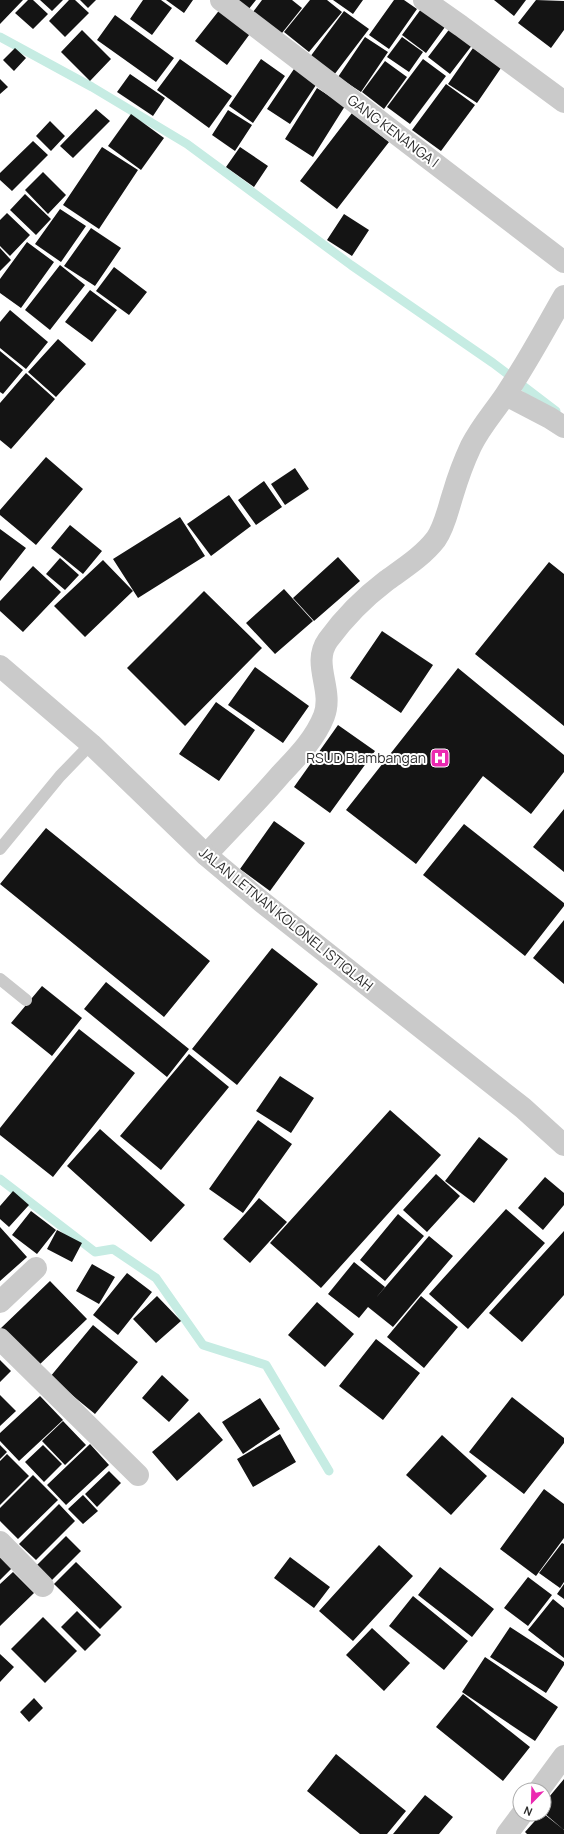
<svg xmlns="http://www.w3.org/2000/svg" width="564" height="1834" viewBox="0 0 564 1834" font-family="Manrope,sans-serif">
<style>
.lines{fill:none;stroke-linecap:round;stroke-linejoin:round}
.stream{stroke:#c6ece3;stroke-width:9}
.building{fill:#141414}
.service{stroke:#cacaca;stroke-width:12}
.minor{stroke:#cacaca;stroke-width:22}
.tertiary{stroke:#cacaca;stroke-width:22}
.labels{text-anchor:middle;stroke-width:4;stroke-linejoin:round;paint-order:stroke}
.street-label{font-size:14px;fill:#2d2d2d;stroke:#fff}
.poi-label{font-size:14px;fill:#2d2d2d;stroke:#fff;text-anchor:end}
</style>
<rect width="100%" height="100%" fill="#fff"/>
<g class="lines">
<!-- stream -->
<path class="stream" d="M0 37 92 87 187 144 351 265 493 363 556 411
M0 1179 95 1252 113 1249 156 1278 203 1345 266 1365 329 1471"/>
</g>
<!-- building -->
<path class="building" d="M0 0H23L0 24Z
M28 0H33L48 14 33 29 15 13Z
M40 0H63L52 11Z
M69 0H75L89 13 65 37 49 21Z
M80 0H96L88 8Z
M143 0H161L172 8 152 35 130 19Z
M166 0H193L184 13Z
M225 0H256L244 15Z
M262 0H292L302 8 278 38 250 16Z
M310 0H327L342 12 309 52 284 32Z
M333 0H363L353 14Z
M394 0H404L417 9 389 49 369 35Z
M494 0H526L514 16Z
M536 0 564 1V30L551 48 518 23Z
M221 8 252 31 227 65 195 41Z
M421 9 445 27 426 53 402 35Z
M344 11 369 29 334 75 310 57Z
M115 15 174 58 156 82 97 40Z
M451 27 473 44 450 74 428 57Z
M82 30 111 59 90 81 61 52Z
M365 37 388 52 361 92 338 77Z
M402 37 423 52 409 72 387 57Z
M15 48 26 58 14 71 3 60Z
M473 48 501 68 477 103 448 84Z
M180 59 232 96 209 128 157 90Z
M261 59 285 76 253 123 229 106Z
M423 59 446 76 410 124 387 107Z
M385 61 407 77 384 109 362 92Z
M296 66 318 82 290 124 267 109Z
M130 74 165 98 153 116 117 92Z
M0 79 8 87 0 94Z
M446 84 475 105 441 151 412 130Z
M317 88 345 106 313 157 285 139Z
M96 109 110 121 73 158 60 146Z
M228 110 252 125 235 151 212 135Z
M352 113 389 142 337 209 300 181Z
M131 114 164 138 141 170 108 146Z
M50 121 65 136 51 151 36 136Z
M33 141 48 155 12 191 0 180V173Z
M102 147 138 170 99 229 63 205Z
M240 147 268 166 254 187 226 167Z
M43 172 66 195 48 214 25 190Z
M25 194 51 219 36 235 10 210Z
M60 209 86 226 61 262 35 244Z
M7 213 30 235 10 256 0 246V220Z
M344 214 369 230 352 256 327 240Z
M91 228 121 248 95 286 64 266Z
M27 242 54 262 21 308 0 293V279Z
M0 248 11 260 0 271Z
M60 265 85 285 50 330 25 310Z
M114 267 147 292 129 315 96 291Z
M90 290 117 310 92 342 65 322Z
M10 310 48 342 26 369 0 348V322Z
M58 339 86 364 56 397 28 372Z
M0 351 23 370 3 394 0 392Z
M26 373 55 399 11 449 0 440V403Z
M46 457 83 489 36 545 0 515V510Z
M295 468 309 489 285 505 271 484Z
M264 481 282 507 256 525 238 500Z
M229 495 251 526 211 556 187 524Z
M180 517 205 556 138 598 113 559Z
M70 525 102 551 83 574 51 548Z
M0 529 26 548 0 581Z
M338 557 360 581 314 621 293 598Z
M60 558 79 575 65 590 46 574Z
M103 560 133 591 85 637 54 606Z
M549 562 564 574V726L475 654Z
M33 566 61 592 23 632 0 611V601Z
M284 589 313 621 275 654 246 623Z
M204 591 262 648 185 726 127 668Z
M382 631 433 665 401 713 350 678Z
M255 667 309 706 283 743 228 705Z
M458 668 564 755V772L531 814 483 776 416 864 346 810Z
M216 702 255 730 219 781 179 754Z
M338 725 375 751 330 813 294 787Z
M564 809V872L533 847Z
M274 821 305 843 270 891 240 869Z
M464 824 564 903V906L525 956 423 875Z
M46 828 210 961 164 1017 0 884Z
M564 920V984L533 958Z
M272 948 318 984 237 1085 192 1049Z
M106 982 189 1049 167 1077 84 1009Z
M42 986 82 1018 52 1056 11 1023Z
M79 1029 135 1073 53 1177 0 1135V1128Z
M189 1054 229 1087 161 1170 120 1136Z
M280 1076 314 1098 291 1133 256 1111Z
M390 1110 441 1155 321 1288 270 1243Z
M258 1120 292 1144 243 1213 209 1189Z
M100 1129 185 1205 151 1242 67 1166Z
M479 1137 508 1159 474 1203 445 1181Z
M436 1174 460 1196 427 1232 403 1210Z
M545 1177 564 1193V1205L543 1230 518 1208Z
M13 1191 29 1205 9 1227 0 1219V1206Z
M259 1198 287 1222 250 1263 223 1239Z
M506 1209 545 1243 468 1329 429 1294Z
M31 1211 56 1230 37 1254 12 1235Z
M398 1214 424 1236 385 1281 360 1260Z
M0 1227 27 1257 0 1281Z
M57 1230 82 1243 72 1262 47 1249Z
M564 1231V1295L522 1342 489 1313Z
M429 1236 453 1256 393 1327 368 1307 359 1318 328 1294 354 1262 385 1287 375 1299Z
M92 1264 115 1277 99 1304 76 1291Z
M127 1273 152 1292 118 1335 93 1315Z
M50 1281 87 1319 37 1367 0 1329Z
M157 1296 181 1321 156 1343 133 1319Z
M421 1296 458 1327 424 1368 387 1337Z
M317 1302 354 1334 325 1367 288 1335Z
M93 1325 138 1362 95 1414 50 1377Z
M376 1339 420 1373 383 1420 339 1386Z
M0 1360 11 1371 0 1382Z
M162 1375 189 1400 169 1422 142 1398Z
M0 1395 16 1411 0 1426Z
M40 1396 63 1420 19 1461 0 1441V1433Z
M512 1397 564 1438V1443L524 1494 469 1452Z
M260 1398 280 1429 243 1454 222 1422Z
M199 1412 223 1440 177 1481 152 1452Z
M63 1421 86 1445 65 1465 42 1441Z
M280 1434 296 1462 253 1487 237 1459Z
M442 1435 487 1476 451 1515 406 1475Z
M90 1444 109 1465 66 1505 47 1485Z
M0 1445 7 1452 0 1459Z
M43 1445 62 1464 44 1482 25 1462Z
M7 1454 29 1476 0 1505V1461Z
M109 1471 121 1483 97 1507 85 1494Z
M33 1475 58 1500 18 1539 0 1521V1508Z
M544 1489 564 1504V1538L536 1576 500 1549Z
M83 1495 98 1511 83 1524 68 1509Z
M59 1504 75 1521 36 1560 19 1544Z
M66 1536 81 1551 50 1582 35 1567Z
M562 1543 564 1544V1582L560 1588 539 1573Z
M379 1545 413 1576 353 1641 319 1611Z
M0 1555 12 1568 0 1580Z
M290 1557 330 1587 314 1608 274 1578Z
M76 1562 122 1607 100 1629 54 1584Z
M440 1567 494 1609 472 1637 418 1595Z
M13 1572 34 1593 0 1626V1584Z
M528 1577 552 1595 528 1626 504 1608Z
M564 1584V1599L557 1594Z
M413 1596 468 1641 444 1670 389 1626Z
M553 1599 564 1608V1658L528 1630Z
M77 1611 101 1635 85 1651 61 1627Z
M43 1617 77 1651 45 1683 11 1649Z
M510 1627 564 1662V1665L546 1693 490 1657Z
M372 1628 410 1663 384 1691 346 1655Z
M0 1654 14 1667 0 1682Z
M485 1657 558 1707 535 1741 462 1692Z
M463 1694 530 1747 503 1781 436 1727Z
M34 1698 43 1708 29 1722 20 1712Z
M336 1754 406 1811 387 1834H360L307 1791Z
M564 1779V1830L544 1813V1803Z
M425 1795 453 1817 439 1834H393Z
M541 1814H544L564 1830V1834H527L525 1832Z"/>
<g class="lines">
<!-- service -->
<path class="service" d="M0 849 60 776 91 744
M0 979 26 1000"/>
<!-- minor -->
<path class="minor" d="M221 0 564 262
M424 0 461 26 564 102
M506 395 550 418 564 427
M206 855C231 828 257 802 281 774 297 757 315 739 324 716 334 689 311 664 328 640 344 618 365 597 386 581 404 568 423 556 436 539 445 526 448 509 453 494 458 477 464 461 471 446 481 426 494 412 506 394 527 363 545 329 564 296
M0 1302 36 1268
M0 1339 138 1475
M0 1542 43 1586
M539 1790 564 1756
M507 1834 522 1814"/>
<!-- tertiary -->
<path class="tertiary" d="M0 666 91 744 206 855 262 902 523 1108 564 1145"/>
</g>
<!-- icons -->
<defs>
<g id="hospital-square" transform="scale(1)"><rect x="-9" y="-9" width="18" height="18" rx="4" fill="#eb29b1" stroke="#fff"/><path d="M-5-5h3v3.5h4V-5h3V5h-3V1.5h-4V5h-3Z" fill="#fff"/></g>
</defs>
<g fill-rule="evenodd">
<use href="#hospital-square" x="440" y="758"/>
</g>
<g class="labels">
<!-- street labels -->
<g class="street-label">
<text transform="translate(393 131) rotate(37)" y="5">GANG KENANGA I</text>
<text transform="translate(286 919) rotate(39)" y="5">JALAN LETNAN KOLONEL ISTIQLAH</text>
</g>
<!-- poi labels -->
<g class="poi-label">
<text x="426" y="763">RSUD Blambangan</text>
</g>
</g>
<!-- north arrow -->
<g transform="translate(532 1802) rotate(203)"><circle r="19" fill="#ffffff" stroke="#ababab"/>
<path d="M0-3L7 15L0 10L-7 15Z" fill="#eb29b1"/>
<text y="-6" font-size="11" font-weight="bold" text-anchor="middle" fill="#2d2d2d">N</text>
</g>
</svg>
